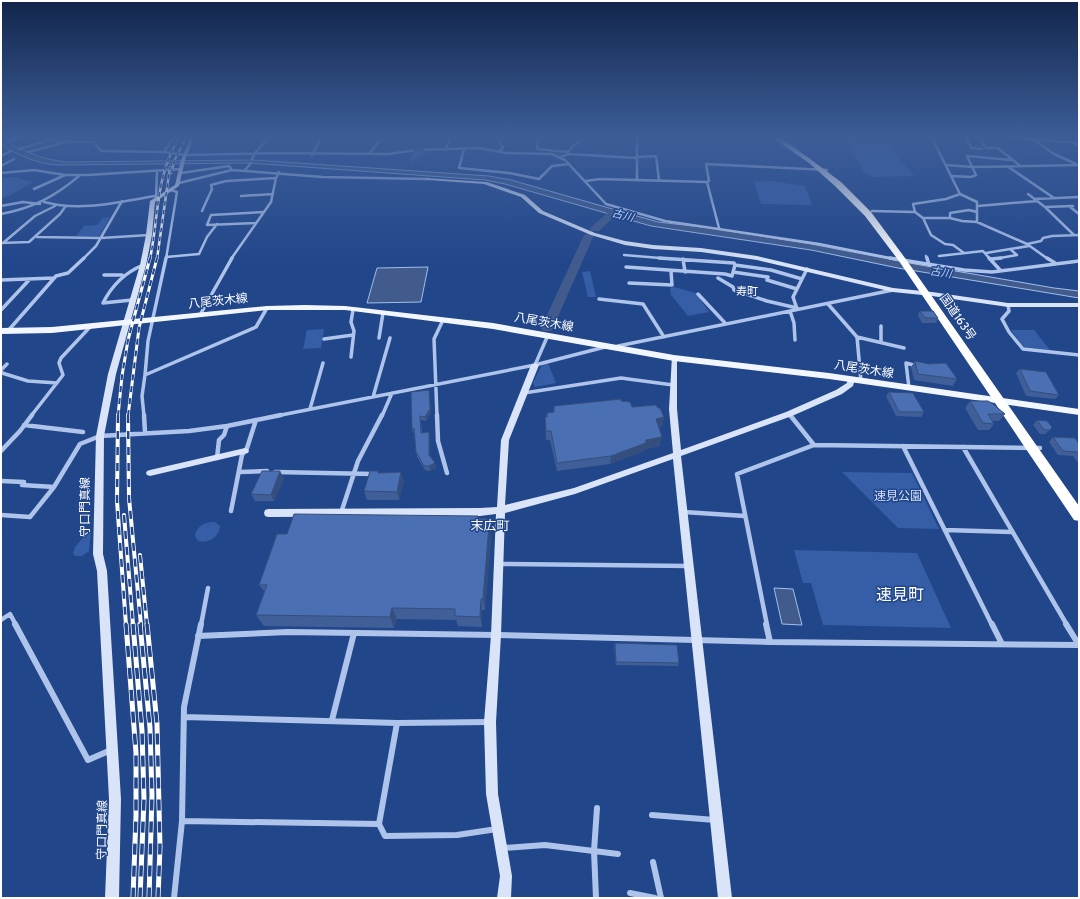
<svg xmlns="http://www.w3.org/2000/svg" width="1080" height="899" viewBox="0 0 1080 899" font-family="Cabin,'Noto Sans JP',sans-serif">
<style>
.green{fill:#355ea7}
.water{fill:#415b8d;stroke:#a1beec}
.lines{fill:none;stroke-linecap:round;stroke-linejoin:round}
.river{fill:#415b8d;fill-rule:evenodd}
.street-far3{stroke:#aec4eb;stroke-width:2.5}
.street-far2{stroke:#aec4eb;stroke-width:3.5}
.street-far1{stroke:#aec4eb;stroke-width:4.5}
.street{stroke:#aec4eb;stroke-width:6}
.secondary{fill:#d9e4f8;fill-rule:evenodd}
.primary{fill:#f2f6fe;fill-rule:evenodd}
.highway{fill:#fff;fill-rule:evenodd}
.rail-far3-casing{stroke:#fff;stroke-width:2.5}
.rail-far2-casing{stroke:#fff;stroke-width:3}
.rail-far1-casing{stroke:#fff;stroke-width:4}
.rail-casing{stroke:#fff;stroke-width:5}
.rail-far3{stroke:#21468a;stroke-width:1.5;stroke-dasharray:4.5;stroke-linecap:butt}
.rail-far2{stroke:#21468a;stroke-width:2;stroke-dasharray:6;stroke-linecap:butt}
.rail-far1{stroke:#21468a;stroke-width:2.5;stroke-dasharray:8;stroke-linecap:butt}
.rail{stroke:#21468a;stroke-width:3.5;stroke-dasharray:11;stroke-linecap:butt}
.wall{fill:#405f99}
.shaded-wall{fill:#344e7d}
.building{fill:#4a6fb2;stroke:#344e7d}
.labels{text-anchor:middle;stroke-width:3;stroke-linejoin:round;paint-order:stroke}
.far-water-label{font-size:11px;font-style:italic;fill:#b9cef2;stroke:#21468a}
.far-neighbourhood-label{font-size:11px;fill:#fff;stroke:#21468a}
.street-label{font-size:12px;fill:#fff;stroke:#21468a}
.park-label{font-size:12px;fill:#d2e0f8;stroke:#21468a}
.neighbourhood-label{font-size:13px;fill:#fff;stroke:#21468a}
.near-neighbourhood-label{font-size:16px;fill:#fff;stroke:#21468a}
</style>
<rect width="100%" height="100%" fill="#21468a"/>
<!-- green -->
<path class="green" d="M846 138H883L914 176 871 177 863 171Z
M15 177 33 182 9 196 1 198V178Z
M770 181 805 186 812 205 761 204 754 182Z
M110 217 99 236H76L84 226 97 225 103 218Z
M590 271 596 297H588L582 272Z
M674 287 696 293 709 312 688 316 671 295 670 288Z
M324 329 321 348 303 349 307 330Z
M1011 330H1034L1050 350 1024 347Z
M548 363 556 383 535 387 533 383 542 365Z
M842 472 912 473 939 529 898 528Z
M212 522H215L220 526C220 537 208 544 198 541L195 536C196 527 203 523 212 522Z
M91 531 89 551 82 556H75L73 554 75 547 88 532Z
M794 550 917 553 951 628 823 625 811 583H803Z"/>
<!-- water -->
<path class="water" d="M2 138C22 151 41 159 65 162L254 160 489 176 511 180 658 222 710 228 811 244 915 264 1054 288 1079 291V298L898 268 811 250 651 226 505 184 485 180 249 163 57 165C35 163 20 156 1 145Z
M428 267 421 302 367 303 377 268Z
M774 588 793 589 802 625 782 624Z"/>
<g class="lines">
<!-- river -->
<path class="river" d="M614 209 619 212 617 214 599 231H591L590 229 591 227 611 210Z
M589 232 594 235 553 328 551 331H543L541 328 584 235Z"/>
<!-- street-far3 -->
<path class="street-far3" d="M49 138 59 142H94L101 151 164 152 185 155 275 153 388 154 417 150 479 148 506 153 552 154 565 160 606 204 665 221 819 244 895 259
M637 138V180
M932 138 960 194 977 202V222L1027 244 1048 259
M965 138 972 148 982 149
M978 138 986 148H998L1019 165
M1031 138 1054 154 1076 164
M9 141 21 138
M232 141 233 138
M538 141 537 149 568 152
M1073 143 1079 146
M19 149 51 140
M464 149 459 168 509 173 539 179 552 166 569 164
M445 150 451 138
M499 151 503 148 500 142 501 138
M28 152 66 142 70 138
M164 152 173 138
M369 154 382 138
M569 154 636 158
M312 155 321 138
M1 156 11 151
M967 156 1011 160
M560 157 569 154 568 152 573 146 584 138
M636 157 656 156 659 180
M252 159 255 153 268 138
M946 165 973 167 1077 165
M1 166 14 159
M1007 166 1054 198
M245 170 251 163
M1 173 34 170 65 175H88L181 169
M181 173 229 166 232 170
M952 176 971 177 976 175 967 156
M586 181 600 179 707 182 709 181 706 164 827 170
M707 182 719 228
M179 183 232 170 323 177 428 179
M34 189 65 175
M960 194 946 199 913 204 915 212 923 218 931 235 945 244 953 245 964 253
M1028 194 1045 207 1074 235
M241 196 273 194
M156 198 157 171
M1034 199 1079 197
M44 202C81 212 118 202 155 196
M1 206 23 202 40 204
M978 206 1037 201
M1069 206 1079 214
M1045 207 1073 206
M202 211 212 189 211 185 226 181 276 178
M872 211 915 212
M1 214C33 208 54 197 79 176
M923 218H950L962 221 977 222
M950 218V213L969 210 977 212
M256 223 207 225 211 215 263 212
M37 237 101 238 149 235
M1 243 29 242 60 214 65 207
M3 243 35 216 55 206
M1027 244 1041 241 1043 238 1052 236 1079 235
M986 253 1029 246
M624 255 672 259
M926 256 927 259
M939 256 983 251 990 259
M166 257 199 254 207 237 217 224
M83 259 96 246 122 201
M166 259 177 192 171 190
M231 259 271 202 276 178 279 172
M994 259 1017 255 1010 249"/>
<!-- street-far2 -->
<path class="street-far2" d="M890 258 964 270 992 272 1079 261
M927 258 929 265
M989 258 1001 271
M1047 258 1055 263
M683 259 685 272
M991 259 1001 258
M735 265 771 270 802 279
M626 267 725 274 732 276 735 265 734 263 659 258
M733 272 768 277 767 280 797 289
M104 275H122
M718 278 733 287 734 290 767 301 797 308
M1 280 54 278
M629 283 672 285 671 271
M698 294 726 324
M599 299 643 304 664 337
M132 300 103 303C112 285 124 273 143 265
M828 304 857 337 861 381
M1008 305 1009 311 1002 319 1009 332 1023 349 1079 355
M797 309 793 297 807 269
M1 310 30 279
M790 311 794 323 795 340
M200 315 232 258
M881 326V342
M7 332 56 276 68 273 84 258
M857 337 904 348
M379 338 383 313
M324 339 353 335
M618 346 893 290
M351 357 354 331 351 322 353 310
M535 365 548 335
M1 370 7 364
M1 371 2 373 28 381 57 383
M145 375 148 341 166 258
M909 388 906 363 917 366
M524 393 621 378 673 385
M373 397 390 338
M310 409 323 363
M789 414 791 416
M31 416 63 375 59 363 61 358 90 327
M144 416 142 396 145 375 256 327 267 308
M276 416 535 365 605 347
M382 416 392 393
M437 416 434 339 443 320"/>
<!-- street-far1 -->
<path class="street-far1" d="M144 415 145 432
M437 415 438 441 447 473
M790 415 814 445
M24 425 83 432
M903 446 992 625
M963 447 1067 625
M1 451 20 431 32 415
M217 458 219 440 224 435 227 426
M239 472 267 471
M275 472 373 474
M1 481 24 482 22 485 54 487
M231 511 242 455 247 448 256 420
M684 512 745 516
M341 513 358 461 382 415
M1 515 30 517 54 487 80 444 100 436 189 431 227 426 281 415
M945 530 1012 532
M500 564 689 566
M1 620 10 614 16 625
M201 625 208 588
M767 625 737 474 814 445 1040 448"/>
<!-- street -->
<path class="street" d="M15 624 88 760 111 750
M766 624 770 642
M992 624 1002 644
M1066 624 1079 645
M198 636 288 632 496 635 770 642 1079 645
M184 717 397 723 489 722
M332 720 354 633
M652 815 715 820
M182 821 379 824 397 723
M379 824 385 836 457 835 497 829
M503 848 545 845 618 854
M653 862 661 898
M630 893 655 898
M174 898 182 821 184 707 201 624
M596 898 594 851 597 808"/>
<!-- secondary -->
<path class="secondary" d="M190 138H194L185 160 179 186 155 202 152 235 146 265 116 374 104 436 103 554 107 571 121 799 119 898H105L109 799 97 571 93 554 96 436 108 374 140 265 146 235 150 201 175 185 181 160Z
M1000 138H1029L1079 142V144Z
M426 178 487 182 525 195 543 211 595 233 625 241 653 245 701 248 757 256 893 288 932 292 1008 303H1079V307H1008L932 296 893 292 757 260 701 252 653 249 625 245 591 235 539 213 521 197 484 184 428 180 426 179Z
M672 356H676L677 358V409L681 450 786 412 836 390 847 383 848 377H854L855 379 853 386 842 394 792 416 681 456 732 898H718L673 459 575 494 505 513 501 635 496 722 498 794 512 876 511 898H497L500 876 486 794 484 722 491 635 496 514 480 516 268 517 265 516 264 513 265 510 268 509 480 508 497 507 501 440 531 365 535 363 539 365 509 440 505 505 574 488 673 453 669 409Z
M245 448 248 449 249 451 248 453 150 476 147 475 146 473 147 471 150 470Z"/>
<!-- primary -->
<path class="primary" d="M305 305 345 306 493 323 674 355 829 373 1079 409V415L829 379 674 361 493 329 345 310H267L52 333 1 334V328L52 327 267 306Z"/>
<!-- highway -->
<path class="highway" d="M773 138H781L813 161 841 182 871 212 905 258 1079 506V521L1074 520 899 261 865 216 835 186 809 163Z"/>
<!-- rail-far3 casing -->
<g class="rail-far3-casing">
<path id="rail-far3" d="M171 173 175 159 186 138
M150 259C159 216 155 177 179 138
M157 259 170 167"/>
</g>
<!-- rail-far2 casing -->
<g class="rail-far2-casing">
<path id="rail-far2" d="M118 416 122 376 128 340 150 258
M128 416 139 328 157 258"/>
</g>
<!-- rail-far1 casing -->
<g class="rail-far1-casing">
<path id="rail-far1" d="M118 415 117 501 126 625
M128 415 129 498 141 625
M124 515 133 625
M140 555 147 625"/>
</g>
<!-- rail casing -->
<g class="rail-casing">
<path id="rail" d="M126 624 136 753V815L133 898
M133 624 142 731 144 799 140 898
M140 624 150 728 152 795 149 898
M147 624 157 724 160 847 158 898"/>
</g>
<!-- rail-far3 -->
<use href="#rail-far3" class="rail-far3"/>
<!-- rail-far2 -->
<use href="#rail-far2" class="rail-far2"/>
<!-- rail-far1 -->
<use href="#rail-far1" class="rail-far1"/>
<!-- rail -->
<use href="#rail" class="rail"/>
</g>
<!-- wall -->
<path class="wall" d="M667 138H692V139Z
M920 311 938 318 936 323H922L918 315Z
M915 361 957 379 953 386 914 380 911 367Z
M1020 369 1059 395 1055 399 1026 396 1016 373Z
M429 390 430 395 431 413 426 421 421 420 422 433 429 432 430 436V456L435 463 436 468 430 471 425 470 417 457 416 452 414 433H413L412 429Z
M889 392 924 412 921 417 896 416 886 396Z
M621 401 632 407 658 408 664 417 662 426 659 427 660 446 645 449 644 451 610 464 557 471 550 440H546L545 417Z
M970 401 1005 414 999 421H992L994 424 989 430H978L965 408Z
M1037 420 1050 430 1045 434H1040L1033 425Z
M1053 437 1079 444V464L1073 456 1058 455 1049 442Z
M378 471 379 473 404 481 399 500H367L364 491Z
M284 478 274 501H255L251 494Z
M478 518 488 526 491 538 485 610H482V627L458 626 456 620 397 619 394 628 264 626 256 615 265 592 259 585Z
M615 643 679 663 678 666 616 665 614 647Z"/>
<!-- shaded-wall -->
<path class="shaded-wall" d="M424 149 425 153 422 158 410 166 409 162Z
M429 390 430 395 431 413 426 421 425 417Z
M664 417 662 426 655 427 656 419Z
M429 432 430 436V459L429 455Z
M662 437 660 446 645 449 644 451 610 464 611 456 646 440Z
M435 463 436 468 430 471 429 466Z
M280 471 284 478 274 501 271 495Z
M401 472 404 481 399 500 397 492Z
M488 519 491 538 485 610 483 599Z
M481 599 482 610V627L480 617Z
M392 608 397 619 394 628 390 617Z"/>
<!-- building -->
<path class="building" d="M415 149H424L422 154 409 162Z
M920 311H933L938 318H925Z
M915 361 929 364 946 363 957 379 918 374Z
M1020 369 1046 372 1059 395 1030 391Z
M429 390 430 409 425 417 420 416 421 433 429 432V455L435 463 429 466H424L416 452 414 428 412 429 411 392Z
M889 392 913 393 924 412H899Z
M621 399V401L630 402 632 407 656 405 658 408H660L664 417 656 419 662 437 646 440V443L611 456 557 463 551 431H546L545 417H547V413L554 412V406Z
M970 401H988L993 404 1005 414H988L994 424 983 423Z
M1037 420 1047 421 1052 427 1050 430H1044Z
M1053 437 1075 438 1079 444V454L1077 452 1063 451Z
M262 471H280L271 495 251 494Z
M370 471H378V473L401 472 397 492 364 491Z
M294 514 478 516V518L488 519 487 525 489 526 483 599H481L480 617 455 616V609L392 608 390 617 256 615 267 585H259L277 534H287Z
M615 643 677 645 679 663 616 662Z"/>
<!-- sky -->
<linearGradient id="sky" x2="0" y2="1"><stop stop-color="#12264c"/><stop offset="0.52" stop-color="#3d5d98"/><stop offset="1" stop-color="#3d5d98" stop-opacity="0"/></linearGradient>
<rect width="1080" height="264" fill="url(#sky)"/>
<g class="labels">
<!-- far-water labels -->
<g class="far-water-label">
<text transform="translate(623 215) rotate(15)" y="4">古川</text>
<text transform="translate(941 272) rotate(9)" y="4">古川</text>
</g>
<!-- far-neighbourhood labels -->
<g class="far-neighbourhood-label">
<text x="747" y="295">寿町</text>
</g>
<!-- street labels -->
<g class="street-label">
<text transform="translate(218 301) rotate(-6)" y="4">八尾茨木線</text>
<text transform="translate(958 317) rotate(55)" y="4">国道163号</text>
<text transform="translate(544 322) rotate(10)" y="4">八尾茨木線</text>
<text transform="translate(864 369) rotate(9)" y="4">八尾茨木線</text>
<text transform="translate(85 507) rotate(-90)" y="4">守口門真線</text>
<text transform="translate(102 830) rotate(-89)" y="4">守口門真線</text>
</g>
<!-- park labels -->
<g class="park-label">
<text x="898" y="500">速見公園</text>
</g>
<!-- neighbourhood labels -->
<g class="neighbourhood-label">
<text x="490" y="530">末広町</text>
</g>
<!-- near-neighbourhood labels -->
<g class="near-neighbourhood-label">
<text x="900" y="600">速見町</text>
</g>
</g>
<!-- border -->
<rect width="1080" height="899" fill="none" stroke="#ffffff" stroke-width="4"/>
</svg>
